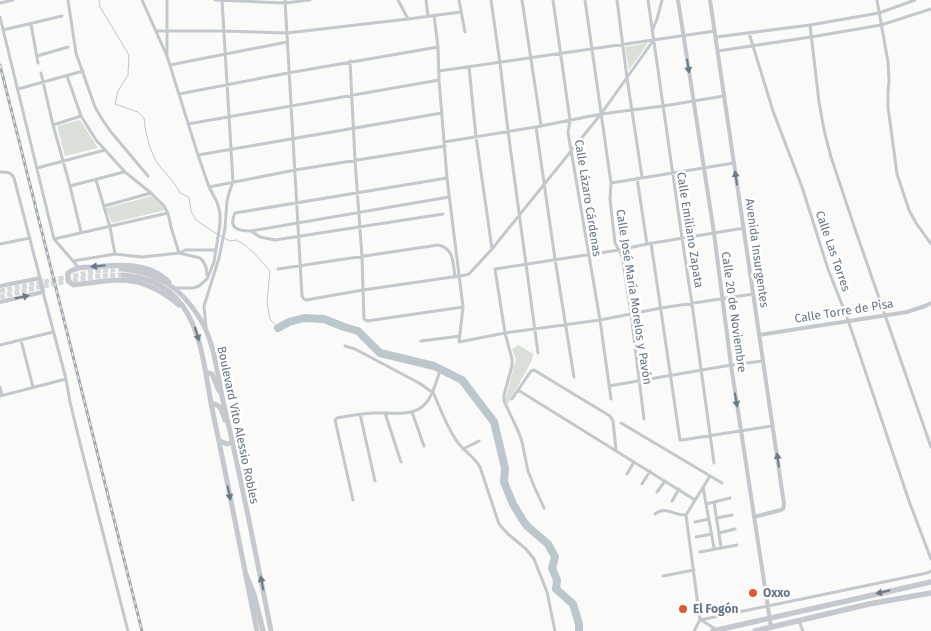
<svg xmlns="http://www.w3.org/2000/svg" width="931" height="631" viewBox="0 0 931 631" font-family="'Fira Sans',sans-serif">
<style>
.green{fill:#dadfd7}
.lines{fill:none;stroke-linecap:round;stroke-linejoin:round}
.stream{stroke:#bbc7cb;stroke-width:1}
.river{stroke:#bbc7cb;stroke-width:8}
.primary-tunnel{stroke:#d5d9db;stroke-width:5;stroke-dasharray:5 2.5;stroke-linecap:butt}
.minor{stroke:#c3c8cc;stroke-width:3}
.tertiary{stroke:#c3c8cc;stroke-width:4}
.primary{stroke:#c3c9ce;stroke-width:5}
.trunk{stroke:#c3c9ce;stroke-width:5.5}
.rail-casing{stroke:#a2aab0;stroke-width:3}
.rail{stroke:#fff;stroke-width:1;stroke-dasharray:4;stroke-linecap:butt}
.oneway{fill:#6a7a87}
.poi-dot{fill:#e4572e;stroke:#fff;stroke-width:2}
.labels{text-anchor:middle;stroke-width:5;stroke-linejoin:round;paint-order:stroke}
.street-label{font-size:12px;fill:#657683;stroke:#fff}
.poi-label{font-size:12px;font-weight:bold;fill:#657683;stroke:#fff;text-anchor:start}
</style>
<rect width="100%" height="100%" fill="#fafaf8"/>
<!-- green -->
<path class="green" d="M648 43 629 70 625 47Z
M80 120 98 148 65 156 57 126Z
M152 196 165 210 112 223 106 208Z
M518 345 534 354 530 364 508 404 505 401 516 359 512 349Z"/>
<g class="lines">
<!-- stream -->
<path class="stream" d="M99 0 100 7 129 55 128 75 118 91 115 104 138 112 144 118C145 132 150 152 158 164 166 174 174 181 180 193L189 197 191 211 196 220 215 233 230 241 236 240 245 245 254 253 270 271 267 303 270 319 278 328"/>
<!-- river -->
<path class="river" d="M278 328 289 322 304 318 324 319 344 327 358 331 380 353 434 366 462 380 494 422 505 468 504 482 513 504 522 519 527 526 548 544 555 557 552 568 557 580 556 589 573 604 579 624V631"/>
<!-- primary-tunnel -->
<path class="primary-tunnel" d="M0 291 97 271 122 269
M0 297C40 287 82 275 123 275"/>
<!-- minor -->
<path class="minor" d="M68 0 76 53 95 107 102 119 111 132 148 176
M142 0 167 56 198 155 209 187 217 202 220 213V224L214 262 207 279 199 286 193 288H175
M215 0 285 3 310 0
M285 0 302 296 304 299 306 300 363 290 466 275 469 274 492 249 601 114 653 41
M398 0 408 19
M426 0 428 16
M459 0 465 32
M491 0 500 63 508 131 538 353
M522 0 541 125
M553 0 570 120 568 133 571 150 600 320 611 399
M585 0 611 183 610 199 615 243 622 256 631 314 644 419
M617 0 627 78 642 177
M648 0 682 238 692 304 714 463
M877 0 888 62 889 81 888 92V107L897 174 909 210 916 223 931 244
M0 3 13 0
M434 15 438 47 439 80 447 178 463 307 459 342 505 333 600 320 661 308 753 294
M0 17 54 239 79 268
M31 24 38 63
M810 25 819 102 824 130 831 157 854 226 931 447
M3 30 62 16
M156 31H224L287 33 408 19 461 12
M652 31 657 19 662 0
M749 33 773 111 802 187 828 269 848 320 909 501 931 559
M716 37 810 25 879 13 915 0
M718 51 811 37 881 25 931 9
M167 54V0
M37 56 68 47
M350 61 355 160 362 257 364 319 367 321 463 307
M170 65 287 42
M469 67 476 137 492 249
M439 71 715 31
M41 73 53 125 70 186 81 232
M67 76 81 116 96 140 125 172 151 193 164 206 168 213 171 227 179 253
M18 89 83 71
M179 94 288 73 438 47
M188 124 439 80
M53 125 81 116
M536 127 555 259 574 377
M444 142 536 127 601 114 663 106 724 96
M198 155 442 113
M37 168 105 150
M0 172C7 172 11 172 14 178L40 278
M447 178 235 213C228 228 237 231 251 231L449 197
M637 178 647 244
M96 180 110 227 115 254
M611 183 734 163
M70 186 124 172
M209 187 295 170 445 146
M104 206 151 193
M251 231 260 237 275 240 443 214
M54 239 168 213
M651 243 680 440H682L772 426
M0 244 30 238
M180 253 185 250H216
M73 261 115 254 142 257 179 253 200 258 203 261 206 267 207 275
M278 269 438 245C454 248 453 263 455 277
M43 292 66 379 70 402 81 447 128 631
M206 328 204 306 219 258 225 228 227 201 229 193 233 182 222 0
M21 340 33 387
M421 341 460 336
M0 345 53 332
M345 346 355 349 419 383 432 392
M609 386 731 365 763 361
M0 387 2 395
M518 390 695 500
M433 392C440 408 446 425 456 440 462 450 474 456 480 467L499 524 508 534 526 549 534 559 547 592 555 631
M0 396 66 379
M512 399 531 371 534 370 610 416 613 421 616 450
M412 412 424 446
M385 413 401 462
M360 414 375 481
M621 423 722 483
M463 449 479 441
M627 474 634 462
M642 484 650 471
M703 487 714 548
M657 492 665 481
M353 500 335 420 337 418C348 416 360 414 372 413 388 412 408 417 422 407 433 398 436 381 441 368
M672 501 679 489
M714 502 721 547
M706 504 730 498
M544 508 534 486 528 471 522 442 519 433 504 401V395L512 366V359L505 333 495 269 619 250 647 244 744 228
M655 514C667 505 672 516 686 515
M717 518 732 515
M695 522 709 519
M719 533 735 529
M696 537 712 534
M700 552 737 545
M663 576 694 570
M700 620 927 573 931 571
M701 620 717 630
M799 621 803 631
M694 631 700 620 686 515 710 476"/>
<!-- tertiary -->
<path class="tertiary" d="M678 0 714 233 731 365 771 627
M710 0 784 504 783 509 781 510 754 517
M0 286 40 278 43 292 0 302
M759 335 907 312 925 306 931 303"/>
<!-- primary -->
<path class="primary" d="M122 269C157 272 181 288 199 317 215 342 217 373 223 401 241 477 256 554 271 631
M123 275C196 280 201 346 211 403 215 424 220 445 224 466L257 631
M169 282C150 262 119 264 94 267 86 267 75 267 68 273 67 279 68 282 74 285 120 279 140 273 179 305
M206 372 212 374 219 391
M211 404C221 403 222 412 225 420
M220 441 227 444 233 442"/>
<!-- trunk -->
<path class="trunk" d="M246 575 254 595 263 631
M713 631 931 582
M755 631 869 604 931 593"/>
<!-- rail casing -->
<g class="rail-casing">
<path id="rail" d="M0 65 142 631"/>
</g>
<!-- rail -->
<use href="#rail" class="rail"/>
</g>
<!-- one-way arrows -->
<defs><path id="oneway-solid" d="M-6-.8H1V-3.2L6.5 0L1 3.2V.8H-6Z" transform="scale(1.25)"/></defs>
<g class="oneway">
<use href="#oneway-solid" transform="translate(688 66) rotate(82)"/>
<use href="#oneway-solid" transform="translate(736 178) rotate(-98)"/>
<use href="#oneway-solid" transform="translate(98 266) rotate(174)"/>
<use href="#oneway-solid" transform="translate(22 297) rotate(-12)"/>
<use href="#oneway-solid" transform="translate(197 334) rotate(72)"/>
<use href="#oneway-solid" transform="translate(736 400) rotate(81)"/>
<use href="#oneway-solid" transform="translate(778 460) rotate(-98)"/>
<use href="#oneway-solid" transform="translate(229 493) rotate(78)"/>
<use href="#oneway-solid" transform="translate(262 583) rotate(-101)"/>
<use href="#oneway-solid" transform="translate(883 592) rotate(167)"/>
</g>
<!-- markers -->
<g class="poi-dot">
<circle cx="753" cy="593" r="5"/>
<circle cx="683" cy="609" r="5"/>
</g>
<g class="labels">
<!-- street labels -->
<g class="street-label">
<text transform="translate(588 198) rotate(81)" y="4">Calle Lázaro Cárdenas</text>
<text transform="translate(690 230) rotate(81)" y="4">Calle Emiliano Zapata</text>
<text transform="translate(833 251) rotate(71)" y="4">Calle Las Torres</text>
<text transform="translate(757 253) rotate(82)" y="4">Avenida Insurgentes</text>
<text transform="translate(634 297) rotate(81)" y="4">Calle José María Morelos y Pavón</text>
<text transform="translate(844 311) rotate(-9)" y="4">Calle Torre de Pisa</text>
<text transform="translate(734 312) rotate(82)" y="4">Calle 20 de Noviembre</text>
<text transform="translate(238 425) rotate(78)" y="4">Boulevard Vito Alessio Robles</text>
</g>
<!-- poi labels -->
<g class="poi-label">
<text x="763" y="597">Oxxo</text>
<text x="693" y="613">El Fogón</text>
</g>
</g>
</svg>
